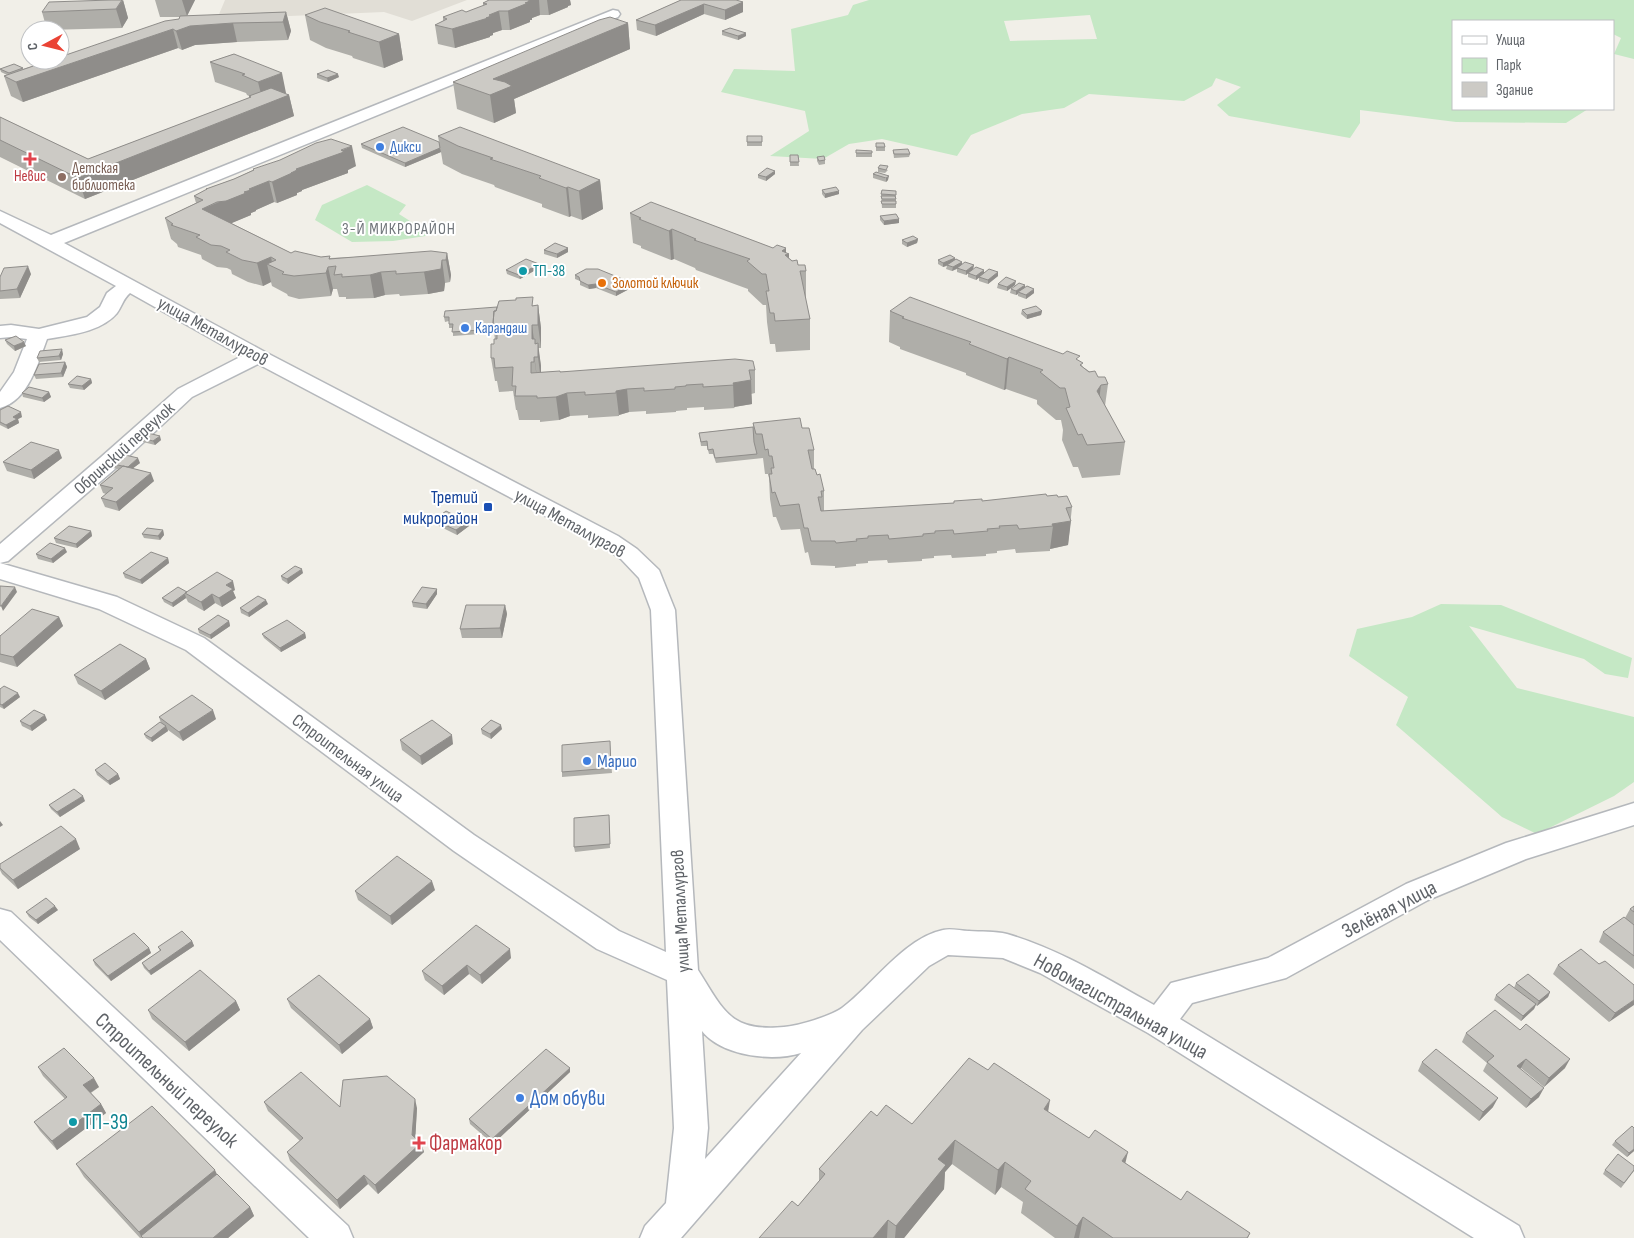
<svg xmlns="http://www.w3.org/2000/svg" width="1634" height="1238" viewBox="0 0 1634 1238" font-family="'Sofia Sans Condensed',sans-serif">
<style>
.education{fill:#e1ded6}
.green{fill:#c5e8c5;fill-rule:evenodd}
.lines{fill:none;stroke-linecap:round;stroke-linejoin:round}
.minor-casing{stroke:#b5b8bc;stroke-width:3}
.minor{fill:#fff;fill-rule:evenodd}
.wall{fill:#afaea9}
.shaded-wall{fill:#8f8d8a}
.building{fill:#cccac5;stroke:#8f8d8a}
.shop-dot{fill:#3f7fe0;stroke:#fff;stroke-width:2}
.health-dot{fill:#e0444e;stroke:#fff;stroke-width:2}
.education-dot{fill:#8d6e63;stroke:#fff;stroke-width:2}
.culture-dot{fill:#0f9aa8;stroke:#fff;stroke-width:2}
.food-dot{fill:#e8710a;stroke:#fff;stroke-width:2}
.transit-dot{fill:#1a4fb4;stroke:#fff;stroke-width:2}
.labels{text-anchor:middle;stroke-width:4;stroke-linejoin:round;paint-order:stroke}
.far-shop-label{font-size:15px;fill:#366cbe;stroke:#fff;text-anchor:start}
.far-education-label{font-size:15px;fill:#785e54;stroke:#fff;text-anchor:start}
.far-health-label{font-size:15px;fill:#be3a42;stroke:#fff}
.far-culture-label{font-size:15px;fill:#0d838f;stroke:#fff;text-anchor:start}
.far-food-label{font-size:15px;fill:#c56008;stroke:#fff;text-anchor:start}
.far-neighbourhood-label{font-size:16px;letter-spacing:1px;fill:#70757a;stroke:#fff}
.street-label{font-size:18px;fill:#5f6368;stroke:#fff}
.transit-label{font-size:18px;fill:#164399;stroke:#fff;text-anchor:end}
.shop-label{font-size:18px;fill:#366cbe;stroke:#fff;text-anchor:start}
.near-street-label{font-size:21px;fill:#5f6368;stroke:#fff}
.near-shop-label{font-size:21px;fill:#366cbe;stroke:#fff;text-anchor:start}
.near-culture-label{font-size:21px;fill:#0d838f;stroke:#fff;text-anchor:start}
.near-health-label{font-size:21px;fill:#be3a42;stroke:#fff;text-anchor:start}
</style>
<rect width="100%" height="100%" fill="#f1efe8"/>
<!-- education -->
<path class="education" d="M225 0H467L412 21 384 12 217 19Z"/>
<!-- green -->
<path class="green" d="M869 0H1634V59L1614 54 1621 38 1613 34V21H1453V109H1588L1566 123 1456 122 1360 110V123L1350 138 1229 116 1217 105 1241 87 1216 78 1212 86 1184 101 1089 94 1064 108 1022 114 971 135 957 156 882 139 849 144 823 159 770 156 809 131 805 111 721 92 734 69 795 71 791 29 848 15 853 5ZM1090 15 1097 39 1010 41 1004 21Z
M367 185 406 205 399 214 432 235 393 241 352 242 315 220 322 205Z
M1441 604 1501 605 1632 658 1628 678 1605 674 1584 659 1469 626 1517 688 1634 717V782L1614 796 1537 834 1502 817 1396 725 1408 697 1349 656 1357 629 1412 617Z"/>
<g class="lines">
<!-- minor casing -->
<g class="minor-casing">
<path id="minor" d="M613 10 618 11 620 14 618 17 64 243 265 352 618 536 637 549 659 570 675 610 698 970C724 1011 730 1032 784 1027 798 1026 831 1016 842 1008 872 986 904 938 943 930 951 928 961 931 969 931 981 932 995 931 1007 934 1059 949 1107 979 1154 1005L1171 983 1268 958 1406 884 1506 843 1634 803V825L1526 859 1428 900 1286 978 1192 1003 1180 1019 1519 1226 1524 1238H1474L1148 1033 1040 973 1003 958 948 955 929 966 862 1030 681 1238H640L645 1226 666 1203 674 1128 667 980 597 949 454 851 186 650 99 609 0 579V544L100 458 178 389 242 356 130 293C123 299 122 306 117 313 101 332 70 335 47 339 38 363 28 401 0 408V392L14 372 27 339 11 337 0 338V326L11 325 39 329 87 317 100 307 107 293 116 286 0 223V211L51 235ZM258 364 602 546 621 559 639 578 651 610 666 952 619 931 474 835 204 638 117 597 0 563 8 561 116 468 192 397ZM702 1031C722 1056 772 1062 801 1053L705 1159 708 1128Z
M0 909 11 912 348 1226 353 1238H309L0 940Z"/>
</g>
<!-- minor -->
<use href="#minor" class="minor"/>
</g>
<!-- wall -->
<path class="wall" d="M123 0 128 18 122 28 47 30 42 12Z
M155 0H195L187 16 286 12 291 31 288 40 237 42 195 45 182 50 178 48 23 102 11 96 4 76 7 75 1 72 0 69 23 68V69L179 19 180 17H160Z
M489 0H570L571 5 568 6V7L549 15H540L532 18V20H530V22L510 30H502L493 33V35L490 36V37L455 48 438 44 435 25 443 21V17L466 12 483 6V3Z
M681 0 743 2V12L725 20 704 14 656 36 637 30 636 20Z
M305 15 399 34 403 60 384 68 353 58 352 56 326 48 310 40Z
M628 23 630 49 514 99 516 113 494 123 457 109 453 82Z
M722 31 746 36 738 40 722 35Z
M234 54 286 93H284L289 95 294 116 85 199 0 157V117L88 159 249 98V96L247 95 246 93 215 82 210 62Z
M317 74 339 77 328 82 317 78Z
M438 136 600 180 603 209 582 220 571 216 569 217 542 207V204L495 187 494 185 462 174 443 164 441 152 405 167 362 148 361 144 439 142Z
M747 136 762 142V146H747Z
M876 143 885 147V151H876Z
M856 150 872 151V157H856Z
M893 150 910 154 909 157 894 158Z
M790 155H798L799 166H790Z
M817 157 825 160V164L819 165 817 161Z
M356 166 348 170V173L302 190V191L297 193V195L277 203 274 202 256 210V211L251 213V215L231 223 291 253 321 257 330 256V258L447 253 451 275 450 282 445 283 444 291 428 294 400 296 399 294 385 295 374 298 346 299V297H339L337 289H333L331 296 299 299 288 296 287 294 272 286 271 282 263 286 248 282 232 274 231 270 227 268 217 267 202 259 201 255 178 247 177 244 171 239 165 218 196 203 194 196 206 190V189L234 179 253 170V169Z
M878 168 888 170 885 173 878 172Z
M775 171V174L766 181 758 178V175Z
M876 172 888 180 886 182 873 178V174Z
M822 190 839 194 825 198 822 194Z
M881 194H896V208H882Z
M630 213 773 248H786V253L789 254V258L806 271V301L810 319V350L776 352 775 344H770L767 322 766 305H763L748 291V289L696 270 695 268 674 259 671 260 641 248V246L633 243Z
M880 216 899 219V223L884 225 880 220Z
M918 239 917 243 907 247 902 244V240Z
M568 248V252L557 258 544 254V250Z
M955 258V260L962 262V264L974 265 973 269 984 273 998 272V276L988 284 979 281V277L976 280 968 277V273L966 275 957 272V269L952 271 946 269 947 266 943 267 938 264V260Z
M539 268 520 279 507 274 506 270Z
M31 274 20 298 0 299V277Z
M575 275 633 287 616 296 596 288 589 289 580 285V281L575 279Z
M998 284 1015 285 1007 291 997 288Z
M1011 289 1034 293 1026 299 1018 296V294L1016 295 1010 293Z
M538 305 541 328V348H538L541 366V372L755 370V393L751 394 752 404 734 407 735 408 704 410V407L687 408V410L676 411V412L646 414V411L629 412 619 415V416L588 418V415L570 416 559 420 540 422V420H519L517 410H516L513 391 499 392 497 381H495L491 358 495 339 494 333 453 336V328H449V321L445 322 444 317Z
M1022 310 1042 311 1041 315 1027 319 1021 314Z
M890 311 1079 361 1083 367 1108 384 1105 406 1125 442 1120 475 1082 478 1078 467H1073L1062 440 1063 430 1061 420H1056L1037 404V400L1006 389 1004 390 966 375V373L900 349V347L889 342Z
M5 340 26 346 15 351 7 344Z
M63 354 61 360 39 362 37 358Z
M65 362 67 367 63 377 36 379 34 375Z
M91 379 92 383 84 390 70 388 68 384Z
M49 392 51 397 44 402 23 397 22 393Z
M0 410 22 417 18 419 19 423 8 429 0 425Z
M753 423 802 428 814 450V469L824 491V511L954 503V501H982L1047 496 1058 497 1072 507 1068 545 1050 549V551L1016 553 1015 549 997 551V553L986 554V556L952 558 951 555 934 556V558L922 559V561L888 563 887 560 868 561V563L856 564V566L835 568V566L811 565 808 552 805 553 800 529 781 530 776 517H773L770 499 769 478 768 474H765L763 458 716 463 713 454H709L707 446H701L699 433 753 427Z
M142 438 161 440 155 445 143 442Z
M62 458 34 479 7 471 3 462Z
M110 463H140L133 468 154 481 119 511 105 507 101 498 106 494 103 493 100 485 118 469 112 468Z
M434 520 469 526 457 535 435 524Z
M163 530 164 535 160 540 144 538 142 534Z
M91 531 92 536 77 548 56 543 54 538Z
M67 552 53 563 38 559 36 554Z
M168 558 169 563 142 584 125 578 123 573Z
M303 573 288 584 282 580 281 576Z
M437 589V594L427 609 413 607 412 602Z
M235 590 233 591 236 598 222 607 215 603 204 611 188 602 186 598 173 607 164 602 162 598 187 592Z
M268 604 249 617 241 613 240 608Z
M505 605 507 614 502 638H462L460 629Z
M59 617 63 626 17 667 0 662V636Z
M229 621 230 626 211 639 199 633 198 629Z
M305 633 306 638 281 652 264 638 262 634Z
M146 659 150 669 105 700 78 684 74 675Z
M0 689 20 697 4 709 0 707Z
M159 717 216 719 183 741 168 730V731L152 742 146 738 144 734 161 723Z
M47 720 32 731 22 726 20 721Z
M481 729H502L491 739 482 734Z
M400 740 453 744 422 765 402 750Z
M610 745 612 773 562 777V772Z
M95 770 118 774 120 779 110 785 97 775Z
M85 801 60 817 51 809 49 805Z
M609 815 610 848 575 852 574 847Z
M80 849 18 889 2 874 0 870V864Z
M435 890 392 925 358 900 355 891Z
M1634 906V969L1599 942 1603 932 1625 918 1630 909Z
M58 910 38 924 29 917 26 912Z
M192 941 194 946 151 975 144 968 142 963 160 951 158 947Z
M149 948 151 953 111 981 95 965 93 960Z
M511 958 482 984 469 974 444 995 425 980 422 971Z
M1558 965 1634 985 1609 1022 1553 974Z
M1516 983 1550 992 1548 997 1537 1006 1536 1005 1534 1009 1521 1021 1494 1000 1496 995 1514 988Z
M287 999 370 1019 373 1028 342 1054 291 1008Z
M236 1001 240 1010 189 1051 152 1019 148 1010Z
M1466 1033 1565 1068 1544 1087 1521 1068 1520 1069 1539 1097 1526 1108 1483 1071 1487 1063 1462 1042Z
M1422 1062 1493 1107 1479 1121 1418 1071Z
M38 1067 99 1087 91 1093 101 1104 106 1113 57 1150 40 1131 34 1122 65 1099 43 1076Z
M570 1068V1072L493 1144 470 1124 469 1119Z
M264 1102 340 1107 417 1108 415 1138 421 1143 424 1152 378 1194 368 1184 340 1209 290 1161 287 1152 300 1141 268 1111Z
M1048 1112 1181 1200 1250 1233 1248 1238H1055L1021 1213 1023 1202 1001 1187 995 1195 952 1164 945 1172 944 1189 904 1238H759L798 1206 819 1181V1169L877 1116 912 1124Z
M1634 1128V1151L1627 1157 1612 1145 1615 1141Z
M76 1164 217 1174 250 1207 254 1216 228 1238H140L84 1177Z
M1634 1166V1171L1621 1188 1603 1174 1605 1170Z"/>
<!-- shaded-wall -->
<path class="shaded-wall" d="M123 0 128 18 122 28 116 9Z
M182 0H195L187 16Z
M528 0H539L540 15 532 18V20H530V22L510 30 508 11 525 3Z
M547 0H570L571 5 568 6V7L549 15Z
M743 2V12L725 20V10Z
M704 4V14L656 36 655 25Z
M499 11 502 30 493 33V35L490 36V37L455 48 452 29 486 18 489 15Z
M286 12 291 31 288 40 283 22Z
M233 23 237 42 195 45 182 50 176 31 190 26Z
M628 23 630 49 514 99 516 113 494 123 490 95 493 79Z
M173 29 178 48 23 102 16 82Z
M746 33V36L738 40V36Z
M399 34 403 60 384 68 379 42Z
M282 73 286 93 263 102 258 82Z
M338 74 339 77 328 82 327 78Z
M289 95 294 116 85 199 78 178Z
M352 146 356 166 348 170V173L302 190V191L297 193V195L277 203 272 182 291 173 296 169Z
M440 148 441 152 405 167V163Z
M775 171V174L766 181V177Z
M889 176 888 180 886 182V178Z
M600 180 603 209 582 220 579 191Z
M269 181 274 202 256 210V211L251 213V215L232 223 223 224 202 209 244 192 249 189Z
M568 187 571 216 569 217 566 188Z
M839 191V194L825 198V194Z
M899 219V223L884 225V221Z
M672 229 674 259 671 260 669 231Z
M918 239 917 243 907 247V243Z
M568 248V252L557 258V254Z
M786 248V255L789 254V284L782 251Z
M447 253 451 275 450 282 446 260Z
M271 257 273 267 267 264 271 282 263 286 257 263Z
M955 258V262L943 267V263Z
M442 260 445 283 444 291 428 294 424 272Z
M962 262V266L952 271 953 267Z
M539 264V268L520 279 519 275Z
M974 265 973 269 966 275V271Z
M28 266 31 274 20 298 17 289Z
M328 267 333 289 331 296 326 273Z
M984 270V274L976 280V276Z
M381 272 385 295 374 298 370 275Z
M998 272V276L988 284V280Z
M1016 281 1015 285 1007 291V287Z
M632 283 633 287 616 296V292Z
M596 284V288L589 289 588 285Z
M1025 285V289L1018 292V294L1016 295V291Z
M1034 289V293L1026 299V295Z
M538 305 541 328V348L538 325Z
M1042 311 1041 315 1027 319V315Z
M532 325 535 348 534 357 538 385 532 339Z
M24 342 26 346 15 351 14 346Z
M538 343 541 366V381L538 357Z
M62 349 63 354 61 360 59 356Z
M1009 357 1006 389 1004 390 1007 359Z
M65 362 67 367 63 377 61 373Z
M91 379 92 383 84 390 82 386Z
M751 380 752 404 734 407 733 383Z
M1101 385 1097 417V391Z
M627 389 629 412 619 415V416L616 391Z
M49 392 51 397 44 402 42 398Z
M567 393 570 416 559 420 556 397Z
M21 412 22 417 18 419 19 423 8 429 6 425 13 417Z
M160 436 161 440 155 445 153 441Z
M59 450 62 458 34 479 31 470Z
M138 458 140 463 128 472 127 468Z
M151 473 154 481 119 511 116 502Z
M1071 521 1068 545 1050 549 1053 526 1052 524Z
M468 522 469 526 457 535 456 530Z
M163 530 164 535 160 540 158 536Z
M91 531 92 536 77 548 76 544Z
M65 548 67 552 53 563 51 559Z
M168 558 169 563 142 584 140 580Z
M302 569 303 573 288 584 287 579Z
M233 581 235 590 233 591 236 598 222 607 219 598 226 585Z
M15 587 17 592 3 611 1 606Z
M437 589V594L427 609 426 604Z
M185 594 186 598 173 607 172 603Z
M212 594 215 603 204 611 201 602Z
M266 600 268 604 249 617 248 613Z
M505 605 507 614 502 638 500 628Z
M59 617 63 626 17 667 13 657Z
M229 621 230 626 211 639 210 635Z
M305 633 306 638 281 652 280 648Z
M146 659 150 669 105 700 101 691Z
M18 693 20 697 4 709 2 705Z
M213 710 216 719 183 741 179 732Z
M45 715 47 720 32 731 30 726Z
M501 725 502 729 491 739 490 734Z
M166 726 168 731 152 742 151 738Z
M452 735 453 744 422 765 420 756Z
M118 774 120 779 110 785 108 781Z
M83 796 85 801 60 817 57 812Z
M0 821 3 825 0 827Z
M76 839 80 849 18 889 13 880Z
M432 881 435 890 392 925 390 916Z
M55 906 58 910 38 924 36 920Z
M192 941 194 946 151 975 149 971Z
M149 948 151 953 111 981 108 976Z
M510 949 511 958 482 984 480 975Z
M467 965 469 974 444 995 442 986Z
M1550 992 1548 997 1537 1006 1539 1001Z
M1634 1000V1005L1609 1022 1615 1013Z
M236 1001 240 1010 189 1051 185 1042Z
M1536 1004 1534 1009 1521 1021 1523 1016Z
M370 1019 373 1028 342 1054 339 1045Z
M1526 1059 1521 1068 1512 1075 1517 1066Z
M1570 1059 1565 1068 1544 1087 1549 1078Z
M570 1068V1072L493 1144 492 1139Z
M94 1078 99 1087 88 1094 83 1085Z
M1544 1088 1539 1097 1526 1108 1531 1099Z
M1498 1098 1493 1107 1479 1121 1483 1112Z
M415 1099 417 1108 415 1144 412 1135Z
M1050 1100 1046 1125 1044 1109Z
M101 1104 106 1113 57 1150 52 1141Z
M955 1140 952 1164 945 1172 944 1189 904 1238H895L896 1226 938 1159Z
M421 1143 424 1152 378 1194 375 1185Z
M1634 1149V1151L1627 1157 1629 1153Z
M1128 1152 1122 1177V1161Z
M1005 1162 1001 1187 995 1195 998 1170Z
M215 1170 221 1183 141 1236 139 1232Z
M364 1175 368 1184 340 1209 337 1200Z
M250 1207 254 1216 228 1238H213Z
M1083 1217 1079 1238H1074L1077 1226Z
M888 1220 887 1238H873Z"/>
<!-- building -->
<path class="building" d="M111 0H122L116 9 42 12 49 2Z
M489 0H528L530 1 525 3H528L508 11H499L489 15 491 16 486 18H488L452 29 435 25 447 19 443 17 462 10 466 12 487 4 483 3Z
M681 0H736L743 2 725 10 704 4 655 25 636 20Z
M325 8 399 34 379 42 348 32 350 31 320 22 305 15Z
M286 12 283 22 233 23 190 26 176 31 173 29 16 82 4 76 51 60H60V57L165 21 179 19 180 16Z
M610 17 628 23 493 79 505 82 512 86 490 95 453 82 599 20Z
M730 28 746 33 738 36 722 31Z
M234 54 282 73 258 82 242 75 245 74 210 62Z
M14 64 23 68 9 73 0 69Z
M328 70 338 74 327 78 317 74Z
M271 88 289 95 78 178 0 140V117L88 159 251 97 249 96Z
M403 127 439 142 440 148 405 163 361 144Z
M460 127 600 180 579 191 568 187 566 188 539 178 541 176 490 159 493 158 458 146 438 136Z
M747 136H762V142H747Z
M331 139 352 146 341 150 344 152 296 169 297 170 291 173H292L272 182 269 181 249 189 251 190 244 192 246 193 226 201 217 202 202 209 291 253 295 251 321 257 330 256 329 259 431 251 447 253 446 260H442L441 269 424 272 396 274V271L381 272 370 275 342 277V274L334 275 336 266 328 267 326 273 294 276 282 274 284 272 267 264 276 260 271 257 257 263 242 260 226 252 230 250 221 246 211 245 196 237 200 235 171 225 173 224 165 218 203 200 194 196 207 189H206L234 179 254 170 253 169 280 160 316 143Z
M876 143H884L885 147H876Z
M908 149 910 154H894L893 150Z
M856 150 872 151V153H856Z
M790 155H798L799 162H790Z
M824 156 825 160 819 161 817 157Z
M880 165 888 166 886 170 878 168Z
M767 168 775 171 766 177 758 175Z
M876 172 889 176 886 178 873 174Z
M836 187 839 191 825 194 822 190Z
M882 190 896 191V195L881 194Z
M881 196H895L896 199H882Z
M881 201H896V204H882Z
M651 202 773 248 777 245 786 248 782 251 789 254 785 255 792 261 797 260 798 265H805L806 271H800L810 319 775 321 774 313H770L766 291H769L766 274H762L747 261 750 259 694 240 696 239 672 229 669 231 639 219 641 218 630 213Z
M896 214 899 219 884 221 880 216Z
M913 236 918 239 907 243 902 240Z
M555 243 568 248 557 254 544 250Z
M950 255 955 258 943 263 938 260Z
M526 259 539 264 519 275 506 270Z
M956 259 962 262 953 267 947 265Z
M965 262 974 265 966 271 957 268Z
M28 266 17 289 0 291V277L4 268Z
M976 267 984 270 976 276 968 273Z
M586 269H598L632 283 616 292 596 284 588 285 580 281 579 277 575 275Z
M989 269 998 272 988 280 979 277Z
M1006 277 1016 281 1007 287 998 284Z
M1019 283 1025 285 1016 291 1011 289Z
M1027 286 1034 289 1026 295 1018 292Z
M533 297 532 306 538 305V325H532V339H535V344L538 343V357H534V362H531V373L560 371V372L735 359 753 361 755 370H749L751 380 733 383 734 385 703 387V384L686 385V386L675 387V389L644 391V388L627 389 616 391V393L585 395V392L567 393 556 397 537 398V396H515L516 386H512L513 367 495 368 494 358H491V344H494V339H497V329H495V324H493L494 311H496L499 301 516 300V298Z
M910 297 1063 354 1067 351 1080 356 1076 359 1083 363 1080 365 1089 372 1095 371 1098 377H1105L1108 384 1101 385 1097 391 1125 442 1087 445 1082 434 1078 435 1066 408 1070 407 1065 388H1060L1040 372 1043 370 1009 357 1007 359 969 344 971 342 902 318 904 317 890 311Z
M1036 306 1042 311 1027 315 1022 310Z
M497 307 496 311H494L493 324 494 329 452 332 453 324H449V317H444L445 311Z
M16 336 24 342 14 346 5 340Z
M62 349 59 356 37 358 40 351Z
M65 362 61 373 34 375 39 364Z
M77 376 91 379 82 386 68 384Z
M29 387 49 392 42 398 22 393Z
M8 406 21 412 13 417 17 419 6 425 0 422V410Z
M800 418 802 428H809L814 450H808L812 469H815L817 475 820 474 824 491H821L822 497H818L821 511 954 503V501L982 499V501L1046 494 1047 496 1057 495 1058 497 1067 496 1072 507 1066 508 1071 521 1052 524 1053 526 1019 529 1017 525 999 526 1000 528 987 529 988 531 954 534 953 530 935 531V533L923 534V536L889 539 888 535 868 536V538L856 539 857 541 836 543 835 541H811L808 528H804L799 504 780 506 775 492 772 493 769 474H772L771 468H774L772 456H769L768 449 765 450 762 434H756L753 423Z
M753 427 754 442 757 454 715 458 713 449 708 450 707 441 701 442 699 433Z
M148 433 160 436 153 441 142 438Z
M31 442 59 450 31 470 3 462Z
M121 454 138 458 128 467 123 466H122L110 463Z
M123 466 151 473 116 502 101 498 113 488 100 485Z
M446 511 468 522 456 530 434 520Z
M69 526 91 531 76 544 54 538Z
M147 528 163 530 158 536 142 534Z
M50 543 65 548 51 559 36 554Z
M151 552 168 558 140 580 123 573Z
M295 566 302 569 287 579 281 576Z
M217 572 233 581 226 585 233 589 219 598 212 594 201 602 185 593Z
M0 586 15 587 1 606H0Z
M178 587 187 592 172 603 162 598Z
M422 587 437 589 426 604 412 602Z
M258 596 266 600 248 613 240 608Z
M466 605H505L500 628 460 629Z
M32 609 59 617 13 657 0 654V636Z
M218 615 229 621 210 635 198 629Z
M287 620 305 633 280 648 262 634Z
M120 644 146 659 101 691 74 675Z
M4 686 18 693 2 705 0 704V689Z
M192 695 213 710 179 732 159 717Z
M34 710 45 715 30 726 20 721Z
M432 720 452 735 420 756 400 740Z
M491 720 501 725 490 734 481 729Z
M160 722 166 726 151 738 144 734Z
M610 741 611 768 562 772V745Z
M105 763 118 774 108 781 95 770Z
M74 789 83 796 57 812 49 805Z
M609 815 610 844 574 847V818Z
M61 826 76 839 13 880 0 868V864Z
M397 856 432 881 390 916 355 891Z
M46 898 55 906 36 920 26 912Z
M1634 906V912L1630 909Z
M1624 917 1634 925V956L1603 932Z
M476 925 510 949 480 975 467 965 442 986 422 971Z
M182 931 192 941 149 971 142 963 161 950 158 947Z
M134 933 149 948 108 976 93 960Z
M1581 949 1599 964 1605 961 1634 985V1000L1615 1013 1558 965Z
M200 970 236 1001 185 1042 148 1010Z
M1528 974 1550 992 1539 1001 1516 983Z
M319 975 370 1019 339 1045 287 999Z
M1509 984 1536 1004 1523 1016 1496 995Z
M1495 1010 1520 1030 1526 1024 1570 1059 1549 1078 1526 1059 1517 1066 1544 1088 1531 1099 1487 1062 1494 1056 1466 1033Z
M64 1048 94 1078 83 1085 101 1104 52 1141 34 1122 67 1097 38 1067Z
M546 1049 570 1068 492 1139 469 1119Z
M1436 1049 1498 1098 1483 1112 1422 1062Z
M969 1058 988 1070 994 1063 1050 1100 1044 1109 1089 1138 1095 1130 1128 1152 1122 1161 1181 1200 1187 1191 1250 1233 1247 1238H1113L1083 1217 1077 1226 1025 1189 1031 1181 1005 1162 998 1170 955 1140 938 1159 946 1165 896 1226 888 1220 873 1238H759L792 1201 798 1206 825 1174 819 1169 871 1111 877 1116 886 1105 912 1124Z
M301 1072 340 1107 343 1080 387 1076 415 1099 412 1135 421 1143 375 1185 364 1175 337 1200 287 1152 303 1138 264 1102Z
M152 1106 215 1170 139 1232 76 1164Z
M1632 1126 1634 1128V1149L1629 1153 1615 1141Z
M1618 1154 1634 1166V1170L1624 1183 1605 1170Z
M217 1174 250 1207 213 1238H143L141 1236Z"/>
<!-- markers -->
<g class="shop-dot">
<circle cx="380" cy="147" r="5"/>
<circle cx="465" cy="328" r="5"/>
<circle cx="587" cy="761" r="5"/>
<circle cx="520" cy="1098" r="5"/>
</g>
<g class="health-dot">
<path d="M27.5 151.5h5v5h5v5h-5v5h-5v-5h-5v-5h5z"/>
<path d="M416.5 1135.5h5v5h5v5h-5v5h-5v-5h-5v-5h5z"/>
</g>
<circle class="education-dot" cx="62" cy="177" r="5"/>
<g class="culture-dot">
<circle cx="523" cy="271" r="5"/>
<circle cx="73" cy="1122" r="5"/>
</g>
<circle class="food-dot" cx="602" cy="283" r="5"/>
<rect class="transit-dot" x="483" y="502" width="10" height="10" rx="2.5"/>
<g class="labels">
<!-- far-shop labels -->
<g class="far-shop-label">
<text x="390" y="152">Дикси</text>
<text x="475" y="333">Карандаш</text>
</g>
<!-- far-education labels -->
<g class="far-education-label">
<text x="72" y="173">Детская<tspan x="72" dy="17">библиотека</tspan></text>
</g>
<!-- far-health labels -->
<g class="far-health-label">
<text x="30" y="181">Невис</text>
</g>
<!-- far-culture labels -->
<g class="far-culture-label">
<text x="533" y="276">ТП-38</text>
</g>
<!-- far-food labels -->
<g class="far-food-label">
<text x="612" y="288">Золотой ключик</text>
</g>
<!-- far-neighbourhood labels -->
<g class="far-neighbourhood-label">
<text x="399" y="234">3-Й МИКРОРАЙОН</text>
</g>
<!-- street labels -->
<g class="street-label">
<text transform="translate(213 331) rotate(29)" y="6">улица Металлургов</text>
<text transform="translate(124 448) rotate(-42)" y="6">Обринский переулок</text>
<text transform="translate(570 523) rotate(29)" y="6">улица Металлургов</text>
<text transform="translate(348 758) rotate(37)" y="6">Строительная улица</text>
<text transform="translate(680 911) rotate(-93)" y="6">улица Металлургов</text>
</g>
<!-- transit labels -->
<g class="transit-label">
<text x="478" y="503">Третий<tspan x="478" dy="21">микрорайон</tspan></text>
</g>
<!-- shop labels -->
<g class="shop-label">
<text x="597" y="767">Марио</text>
</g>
<!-- near-street labels -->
<g class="near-street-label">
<text transform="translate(1389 909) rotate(-27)" y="7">Зелёная улица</text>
<text transform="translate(1121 1006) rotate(29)" y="7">Новомагистральная улица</text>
<text transform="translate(167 1080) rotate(43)" y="7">Строительный переулок</text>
</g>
<!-- near-shop labels -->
<g class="near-shop-label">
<text x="530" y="1105">Дом обуви</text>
</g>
<!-- near-culture labels -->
<g class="near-culture-label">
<text x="83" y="1129">ТП-39</text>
</g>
<!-- near-health labels -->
<g class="near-health-label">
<text x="429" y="1150">Фармакор</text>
</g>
</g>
<!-- legend -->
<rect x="1452" y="20" width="162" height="90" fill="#ffffff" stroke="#bfc1c3"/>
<rect x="1462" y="36" width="25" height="8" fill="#ffffff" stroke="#bfc1c3"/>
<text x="1496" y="45" font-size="15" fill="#5f6368">Улица</text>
<rect x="1462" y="58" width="25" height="15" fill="#c5e8c5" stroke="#bfc1c3"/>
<text x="1496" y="70" font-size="15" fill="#5f6368">Парк</text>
<rect x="1462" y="82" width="25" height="15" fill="#cccac5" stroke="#bfc1c3"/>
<text x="1496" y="95" font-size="15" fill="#5f6368">Здание</text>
<!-- north arrow -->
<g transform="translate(45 45) rotate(263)"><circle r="24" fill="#ffffff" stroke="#bfc1c3"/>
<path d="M0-4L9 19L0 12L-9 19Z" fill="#ea4335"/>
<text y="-8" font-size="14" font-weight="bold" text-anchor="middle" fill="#5f6368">С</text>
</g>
</svg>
